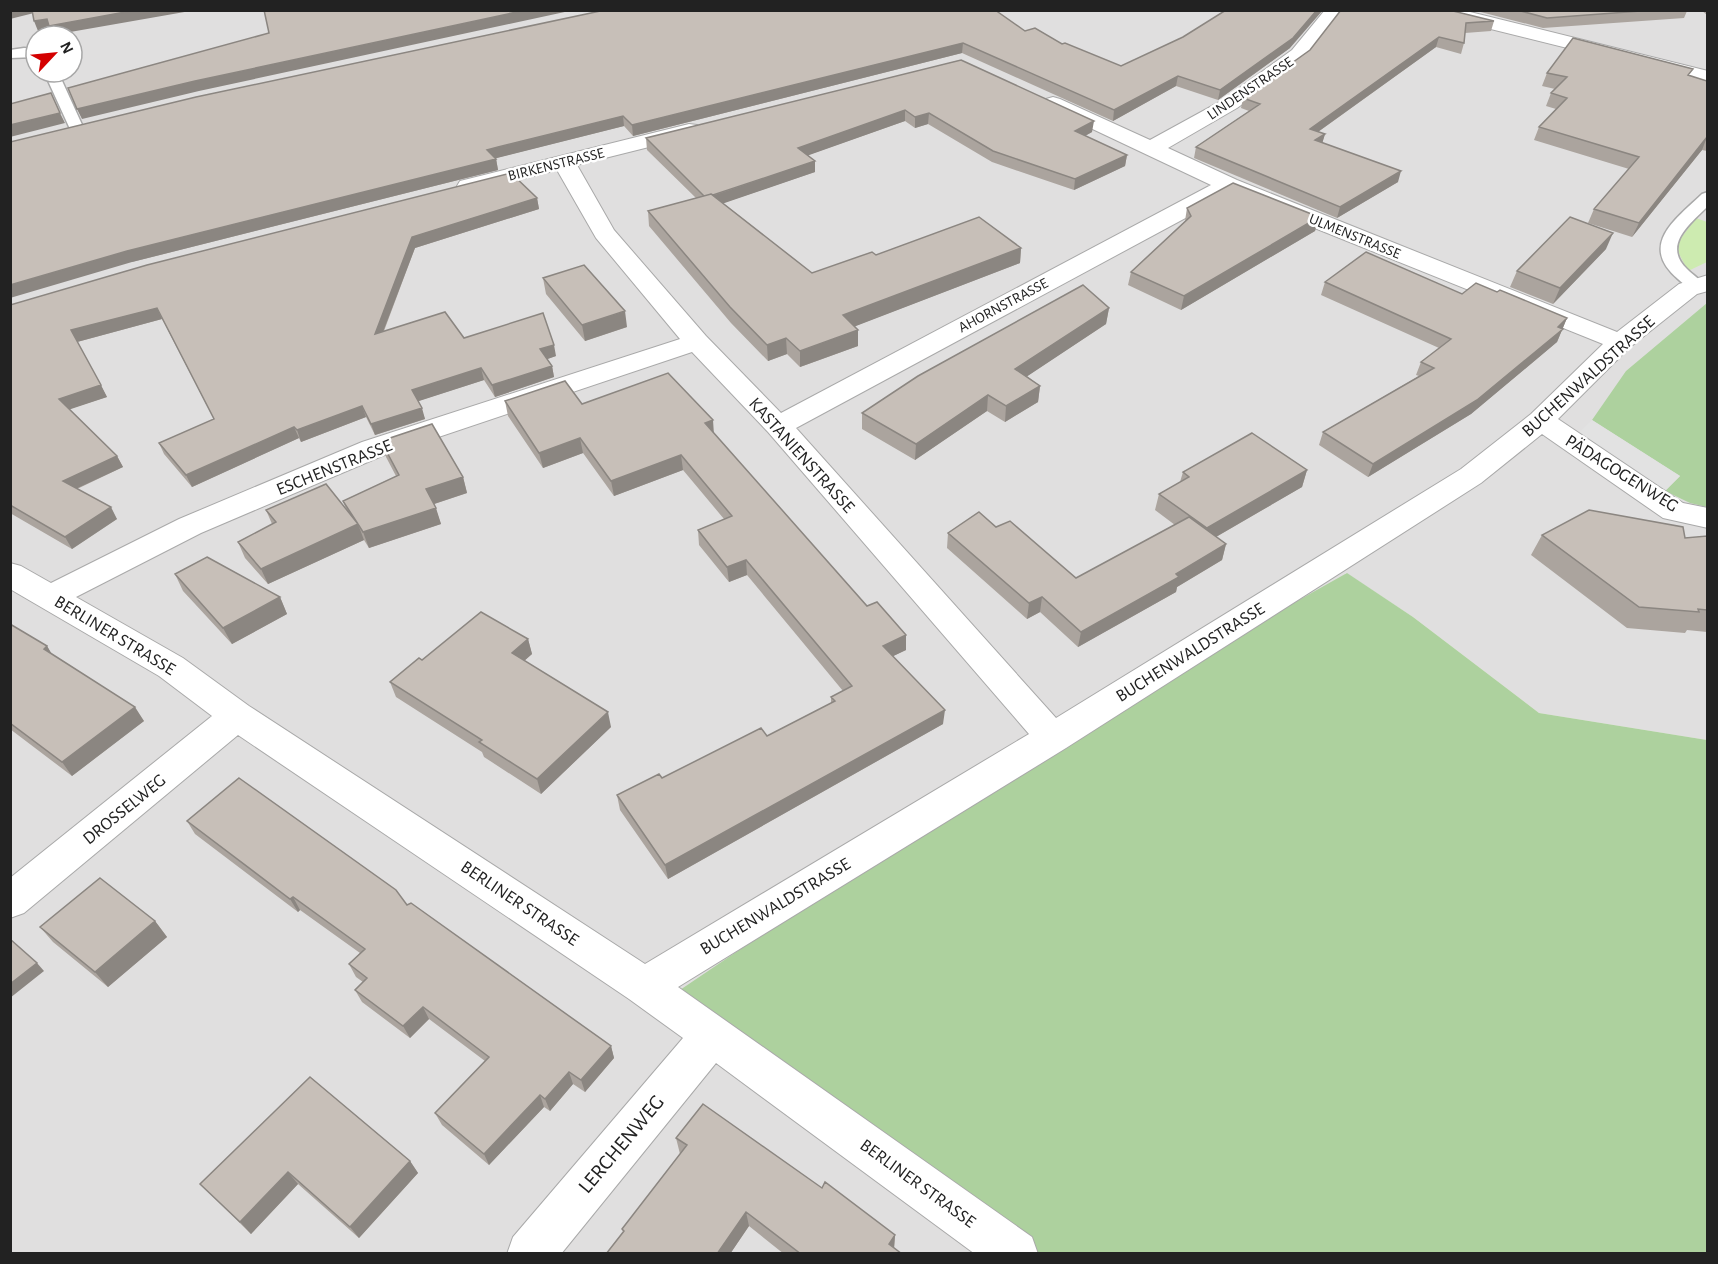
<svg xmlns="http://www.w3.org/2000/svg" width="1718" height="1264" viewBox="0 0 1718 1264" font-family="'Alegreya Sans',sans-serif">
<style>
.residential{fill:#e0dfdf;fill-rule:evenodd}
.grass{fill:#cdebb0}
.forest{fill:#add19e}
.parking{fill:#e2e2e2}
.lines{fill:none;stroke-linecap:round;stroke-linejoin:round}
.lane-casing{stroke:#a9a9a9;stroke-width:3}
.street-casing{stroke:#a9a9a9;stroke-width:2}
.lane{fill:#fff;fill-rule:evenodd}
.street{fill:#fff;fill-rule:evenodd}
.wall{fill:#aba49e}
.shaded-wall{fill:#8b8681}
.building{fill:#c7bfb8;stroke:#8b8681;stroke-width:1.5}
.labels{text-anchor:middle;stroke-width:5;stroke-linejoin:round;paint-order:stroke}
.far-street-label{font-size:15px;fill:#222;stroke:#fff}
.street-label{font-size:18px;fill:#222;stroke:#fff}
.near-street-label{font-size:21px;fill:#222;stroke:#fff}
</style>
<rect width="100%" height="100%" fill="#f2efe9"/>
<!-- residential -->
<path class="residential" d="M10 11H1707V740L1539 713 1413 617 1346 573 996 1253H11ZM36 36H72V72H36Z"/>
<!-- grass -->
<path class="grass" d="M1696 218 1707 222V262L1688 271 1675 246Z"/>
<!-- forest -->
<path class="forest" d="M1707 303V507L1690 503 1665 491 1680 476 1592 420 1626 371Z
M1347 573 1413 617 1539 713 1707 740V1253H1035L677 992 1053 738Z"/>
<!-- parking -->
<path class="parking" d="M1592 420 1680 476 1665 491 1577 434Z"/>
<g class="lines">
<!-- lane casing -->
<g class="lane-casing">
<path id="lane" d="M24 48 36 49V57L10 58V50Z
M44 72H58L84 129 82 132 77 133 70 129Z
M1708 192V206C1690 224 1662 245 1687 269 1693 275 1700 279 1705 286L1702 290C1691 292 1686 286 1678 279 1638 245 1676 219 1702 194Z"/>
</g>
<!-- street casing -->
<g class="street-casing">
<path id="street" d="M1325 10H1344L1306 58 1237 108 1168 148 1237 180 1617 332 1679 284 1708 275V291L1697 294 1629 348 1558 419 1683 503 1708 508V528L1663 518 1542 434 1481 483 1066 748 678 987 1032 1237 1038 1254H975L716 1063 561 1254H507L513 1237 683 1038 629 999 238 735 24 913 10 918V878L212 716 159 676 10 589V563L21 566 51 583 179 519 362 442 680 339 596 238 557 170 468 193 460 191 457 186 460 181 689 124 697 125 700 130 697 135 577 165 614 230 706 336 781 413 1211 185 1046 107 1043 103 1046 99 1053 97 1060 99 1150 140 1223 100 1292 50ZM1230 194 1603 344 1531 414 1461 469 1056 718 796 428ZM692 352 768 432 1029 734 645 964 249 706 183 658 76 597 201 533 382 456Z
M1428 10H1462L1708 71V83L1430 14Z"/>
</g>
<!-- lane -->
<use href="#lane" class="lane"/>
<!-- street -->
<use href="#street" class="street"/>
</g>
<!-- wall -->
<path class="wall" d="M1341 10 1494 21 1491 31 1465 33 1464 43 1461 54 1436 47 1318 132 1325 134 1322 143 1398 182 1337 218 1194 158 1196 147 1249 111 1241 108 1243 98 1310 50Z
M1473 10H1691L1687 11 1684 18 1543 28Z
M1701 10H1707V15Z
M1025 31 1121 66 1290 48 1218 100 1176 86 1113 121 962 53 633 136 624 126 496 158 498 170 132 262 10 142Z
M961 60 1092 132 1085 136 1127 155 1125 166 1074 190 992 162 928 124 915 128 905 121 808 155 815 161V172L723 203 812 273 876 255 1021 248 1020 263 855 326 858 346 800 367 787 354 768 361 731 323 649 226 648 211 696 198 647 150 646 138Z
M1547 73 1690 76 1707 81V151L1702 150 1632 237 1588 223 1594 209 1629 169 1534 140 1539 127 1556 109 1546 106 1551 93 1555 89 1542 86Z
M537 198 539 209 415 248 384 331 464 338 556 356 547 359 552 366 554 377 495 397 484 380 418 401 425 419 375 435 366 417 301 442 299 438 192 487 164 454 159 443 214 419 162 319 77 342 107 397 69 409 117 456 123 467 77 489 117 519 72 549 10 513V305Z
M1187 208 1319 217 1315 231 1181 310 1128 285 1131 272 1185 221Z
M1606 249 1553 304 1510 287 1517 271Z
M543 278 627 327 585 341 546 294Z
M1325 282 1462 294 1567 318 1557 342 1471 414 1368 477 1319 445 1323 432 1419 376 1416 375 1421 362 1439 348 1321 295Z
M1109 308 1106 324 1027 376 1040 386 1038 402 1005 422 987 411 915 460 862 429V413Z
M505 401 582 404 714 434 867 606 906 635V650L893 656 943 724 668 879 620 810 617 795 662 778 767 736 831 703V697L843 691 747 575 729 582 699 545 698 530 724 519 683 470 614 496 583 453 543 468 508 416Z
M381 441 463 477 467 493 434 504 441 524 369 548 364 540 268 584 245 558 238 542 272 524 266 510 346 509 343 501 396 476 386 457Z
M1307 470 1302 487 1216 537 1226 544 1222 560 1177 587 1176 592 1078 647 1040 612 1027 619 947 548 948 533 996 527 1076 578 1175 525 1155 510 1159 494 1180 482 1183 472Z
M1542 535 1685 538 1707 536V632L1687 630 1685 633 1627 628 1531 555Z
M175 574 280 597 287 614 232 644 183 591Z
M10 624 47 646 52 655 144 721 72 776 10 729Z
M528 639 532 654 524 661 611 727 541 794 484 757 482 752 396 697 390 682 422 660Z
M187 821 407 905 611 1046 614 1058 585 1092 573 1084 550 1111 544 1107 489 1165 442 1125 435 1113 485 1061 429 1019 410 1038 362 1002 355 990 363 982 356 977 349 964 360 953 300 910 298 912 195 834Z
M155 921 167 937 108 987 53 942 40 927Z
M310 1077 410 1161 418 1173 359 1238 298 1184 251 1234 200 1184Z
M676 1138 822 1188 895 1235 894 1248 902 1254H784L749 1226 730 1254H606L623 1232 622 1229 680 1154Z"/>
<!-- shaded-wall -->
<path class="shaded-wall" d="M10 10H33L34 13 10 19Z
M136 10H196L53 35 50 29 38 31 34 21 47 19Z
M526 10H574L199 91 82 119 77 109 195 81Z
M1317 10H1323L1290 48 1218 100 1220 90Z
M1439 37 1436 47 1308 139 1310 129Z
M963 43 962 53 633 136 632 125Z
M1178 76 1176 86 1113 121 1114 110Z
M905 110V121L798 159V148Z
M60 113 65 123 10 137V125Z
M929 113 928 124 915 128V117Z
M623 116 624 126 489 160 487 150Z
M1094 121 1092 132 1074 142 1075 131Z
M1325 134 1322 144 1315 140Z
M1707 137 1702 150 1632 237 1639 223Z
M1127 155 1125 166 1074 190 1075 179Z
M496 159 498 170 132 262 10 298V285L127 251Z
M815 161V172L707 209 706 198Z
M1401 171 1398 182 1337 218 1340 207Z
M537 198 539 209 415 248 378 345 375 334 412 237Z
M1319 217 1315 231 1181 310 1184 296Z
M1613 233 1606 249 1553 304 1560 288Z
M1021 248 1020 263 843 331V315Z
M157 308 162 319 77 342 71 330Z
M1109 308 1106 324 1014 385 1015 369Z
M625 311 627 327 585 341 582 325Z
M1567 318 1557 342 1471 414 1368 477 1373 464 1558 327Z
M858 330V346L800 367V351Z
M786 338 787 354 768 361 767 345Z
M554 345 556 356 542 361 540 349Z
M552 366 554 377 495 397 492 385Z
M481 368 484 380 416 402 412 390Z
M101 385 107 397 65 411 59 399Z
M1040 386 1038 402 1005 422 1006 406Z
M988 395 987 411 915 460 916 444Z
M362 406 366 417 301 442 297 430Z
M422 408 425 419 375 435 371 424Z
M713 420 714 435 705 423Z
M294 427 299 438 192 487 186 475Z
M580 438 583 453 543 468 539 453Z
M681 455 683 470 614 496 611 481Z
M117 456 123 467 69 492 63 481Z
M1307 470 1302 487 1202 545 1207 528Z
M463 477 467 493 431 505 426 489Z
M111 507 117 519 72 549 65 537Z
M436 508 441 524 369 548 363 532Z
M358 524 364 540 268 584 261 569Z
M1226 544 1222 560 1177 587 1176 592 1078 647 1081 632Z
M746 560 747 575 729 582 727 567Z
M280 597 287 614 232 644 223 628Z
M1042 597 1040 612 1027 619 1029 603Z
M906 635V650L883 661V646Z
M528 639 532 654 516 668 512 653Z
M47 646 56 661 44 649Z
M135 707 144 721 72 776 62 762Z
M945 710 943 724 668 879 665 865Z
M608 712 611 727 541 794 537 779Z
M293 897 300 910 298 912 290 899Z
M155 921 167 937 108 987 95 972Z
M37 963 44 971 10 998V984Z
M423 1007 429 1019 410 1038 403 1026Z
M611 1046 614 1058 585 1092 581 1080Z
M569 1072 573 1084 550 1111 545 1099Z
M540 1095 544 1107 489 1165 484 1154Z
M410 1161 418 1173 359 1238 350 1227Z
M288 1172 298 1184 251 1234 240 1222Z
M746 1212 749 1226 730 1254H717Z
M895 1235 894 1249 889 1244Z"/>
<!-- building -->
<path class="building" d="M32 10H136L49 26 47 19 34 21Z
M264 10H526L195 81 77 109 68 88 269 33Z
M605 10H995L1025 31 1035 28 1062 44 1065 43 1121 66 1183 37 1226 10H1317L1293 38 1220 90 1178 76 1114 110 963 43 632 125 623 116 498 147 487 150 496 159 127 251 10 285V142L196 97Z
M1341 10H1449L1494 21 1466 23 1464 43 1439 37 1310 129 1325 134 1315 140 1401 171 1340 207 1196 147 1260 104 1243 98 1310 50Z
M1517 10H1654L1547 18Z
M1573 38 1693 69 1688 75 1707 81V137L1639 223 1594 209 1639 157 1539 127 1567 98 1551 93 1567 77 1547 73Z
M961 60 1094 121 1075 131 1127 155 1075 179 993 151 929 113 915 117 905 110 798 148 815 161 713 195 711 194 704 196 646 138Z
M51 93 60 113 10 125V104Z
M511 173 537 198 412 237 375 334 445 312 464 338 543 313 554 345 540 349 552 366 492 385 481 368 412 390 422 408 371 424 362 406 297 430 294 427 186 475 159 443 214 419 157 308 71 330 101 385 59 399 117 456 63 481 111 507 65 537 10 505V305L147 265Z
M1233 183 1319 217 1184 296 1131 272 1191 216 1187 208Z
M711 194 812 273 872 252 876 255 979 217 1021 248 843 315 858 330 800 351 786 338 767 345 730 307 648 211Z
M1570 217 1613 233 1560 288 1517 271Z
M1366 252 1462 294 1476 283 1497 292 1500 290 1567 318 1558 327 1563 329 1477 400 1373 464 1323 432 1434 368 1421 362 1451 339 1325 282Z
M584 265 625 311 582 325 543 278Z
M1083 285 1109 308 1015 369 1040 386 1006 406 988 395 916 444 862 413 918 376Z
M668 373 713 420 705 423 867 606 877 602 906 635 883 646 945 710 665 865 617 795 659 774 662 778 761 728 767 736 835 701 831 697 852 686 746 560 727 567 698 530 732 516 681 455 611 481 580 438 539 453 505 401 565 381 582 404Z
M432 424 463 477 426 489 436 508 363 532 358 524 261 569 238 542 276 522 266 510 326 484 358 524 343 501 399 475 381 441Z
M1252 433 1307 470 1207 528 1159 494 1189 477 1183 472Z
M1589 510 1683 527 1685 538 1707 536V610L1698 609 1699 612 1639 607 1542 535Z
M979 512 996 527 1010 521 1076 578 1189 517 1226 544 1176 574 1179 577 1081 632 1042 597 1029 603 948 533Z
M207 557 280 597 223 628 175 574Z
M481 612 528 639 512 653 608 712 537 779 479 742 482 740 390 682 419 658 422 660Z
M10 624 47 646 44 649 135 707 62 762 10 723Z
M239 778 396 890 407 905 411 903 611 1046 581 1080 569 1072 545 1099 540 1095 484 1154 435 1113 489 1057 423 1007 403 1026 355 990 367 978 349 964 365 949 293 897 290 899 187 821Z
M100 878 155 921 95 972 40 927Z
M10 939 37 963 10 984Z
M310 1077 410 1161 350 1227 288 1172 240 1222 200 1184Z
M703 1104 822 1188 825 1182 895 1235 889 1244 902 1254H801L746 1212 717 1254H606L624 1231 622 1229 687 1145 676 1138Z"/>
<g class="labels">
<!-- far-street labels -->
<g class="far-street-label">
<text transform="translate(1250 88) rotate(-34)" y="5">LINDENSTRASSE</text>
<text transform="translate(556 164) rotate(-14)" y="5">BIRKENSTRASSE</text>
<text transform="translate(1355 236) rotate(22)" y="5">ULMENSTRASSE</text>
<text transform="translate(1003 305) rotate(-28)" y="5">AHORNSTRASSE</text>
</g>
<!-- street labels -->
<g class="street-label">
<text transform="translate(1588 376) rotate(-42)" y="6">BUCHENWALDSTRASSE</text>
<text transform="translate(802 455) rotate(48)" y="6">KASTANIENSTRASSE</text>
<text transform="translate(334 467) rotate(-22)" y="6">ESCHENSTRASSE</text>
<text transform="translate(1622 473) rotate(32)" y="6">PÄDAGOGENWEG</text>
<text transform="translate(115 635) rotate(31)" y="6">BERLINER STRASSE</text>
<text transform="translate(1190 652) rotate(-32)" y="6">BUCHENWALDSTRASSE</text>
<text transform="translate(124 809) rotate(-39)" y="6">DROSSELWEG</text>
<text transform="translate(520 903) rotate(34)" y="6">BERLINER STRASSE</text>
<text transform="translate(775 906) rotate(-31)" y="6">BUCHENWALDSTRASSE</text>
<text transform="translate(918 1183) rotate(36)" y="6">BERLINER STRASSE</text>
</g>
<!-- near-street labels -->
<g class="near-street-label">
<text transform="translate(621 1144) rotate(-50)" y="7">LERCHENWEG</text>
</g>
</g>
<!-- border -->
<rect width="1718" height="1264" fill="none" stroke="#222222" stroke-width="24"/>
<!-- north arrow -->
<g transform="translate(54 54) rotate(64)"><circle r="28" fill="#ffffff" stroke="#a7a7a7" stroke-width="1.5"/>
<path d="M0-4.5L10 22L0 15L-10 22Z" fill="#d40000"/>
<text y="-9" font-size="16" font-weight="bold" text-anchor="middle" fill="#222222">N</text>
</g>
</svg>
